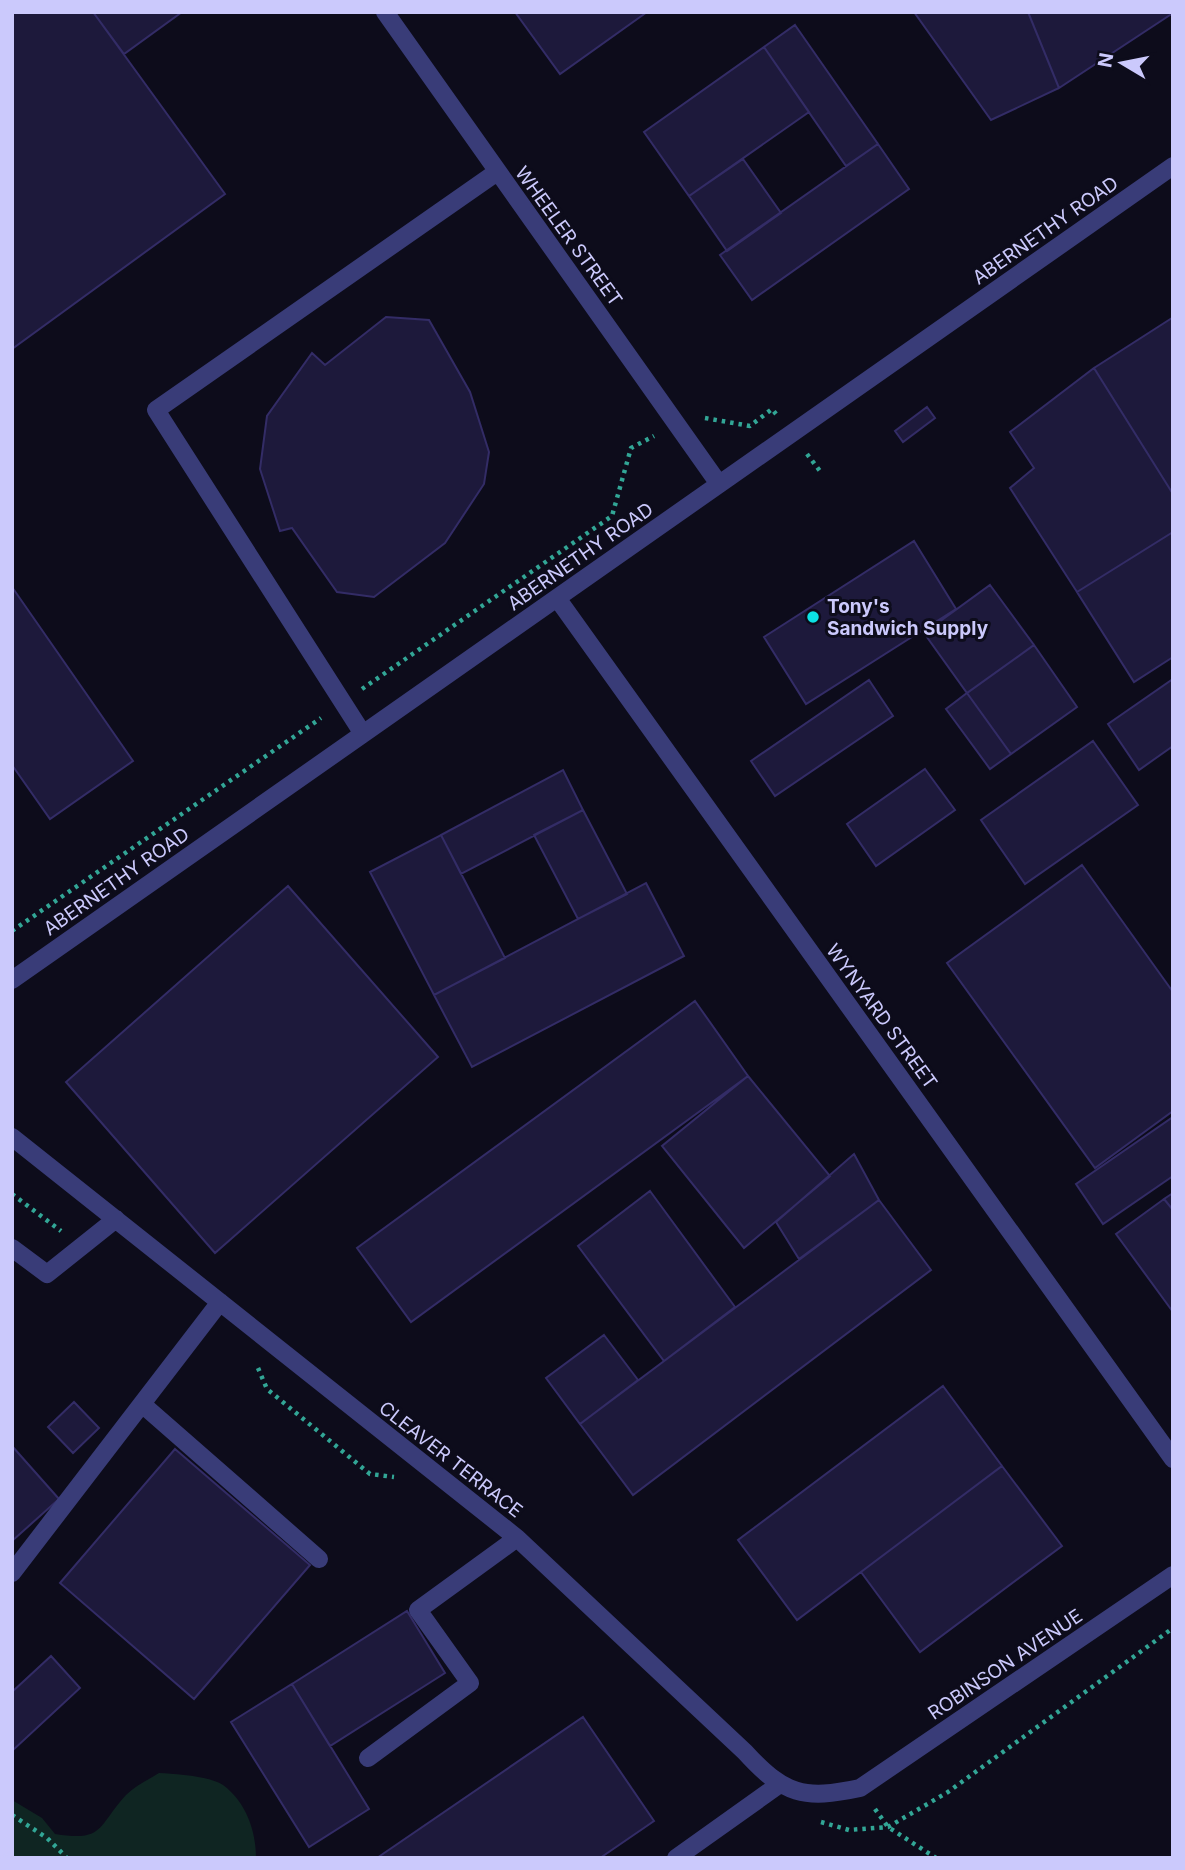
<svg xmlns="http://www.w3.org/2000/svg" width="1185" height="1870" viewBox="0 0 1185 1870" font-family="Inter,sans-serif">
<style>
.green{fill:#0f2522}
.building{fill:#1d193b;stroke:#332c66;stroke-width:2}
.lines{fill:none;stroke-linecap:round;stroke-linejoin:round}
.path{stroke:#32a696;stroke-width:4.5;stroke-dasharray:3.5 5;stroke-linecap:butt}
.minor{stroke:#393c78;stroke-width:18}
.poi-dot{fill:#0ce1e5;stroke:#0d0c1b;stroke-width:2.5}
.labels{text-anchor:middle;stroke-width:6;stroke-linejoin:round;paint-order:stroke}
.street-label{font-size:19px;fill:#cbc9fc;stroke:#0d0c1b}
.poi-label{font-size:19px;font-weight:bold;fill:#cbc9fc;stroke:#0d0c1b;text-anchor:start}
</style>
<rect width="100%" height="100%" fill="#0d0c1b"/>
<!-- green -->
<path class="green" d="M159 1773C176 1774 209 1776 223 1785 246 1802 256 1831 256 1858H12V1800L42 1818 55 1834C104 1842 97 1827 126 1795 135 1786 148 1780 159 1773Z"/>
<!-- building -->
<path class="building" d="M12 12H93L225 194 12 349Z
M93 12H182L124 54Z
M515 12H647L560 74Z
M914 12H1028L1059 88 991 120Z
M1028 12H1173V13L1059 88Z
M795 25 878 144 846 166 764 47Z
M764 47 809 112 689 196 644 132Z
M878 144 909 189 752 300 720 255Z
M743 159 781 213 727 251 689 196Z
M386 317 429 320 470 392 489 452 484 484 445 543 374 597 337 592 292 528 280 531 260 469 267 416 312 353 325 365Z
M1172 318 1173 319V494L1094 368Z
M1094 368 1173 494V532L1077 592 1010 488 1034 468 1010 432Z
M927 407 935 418 903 442 895 431Z
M1173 532V657L1134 682 1077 592Z
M914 541 956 609 806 704 764 637Z
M990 585 1034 645 967 693 924 633Z
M12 587 133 761 50 819 12 765Z
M1034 645 1077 707 1011 754 967 693Z
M1173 679V746L1139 770 1108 724Z
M869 680 893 716 775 796 751 761Z
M967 693 1011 754 990 769 946 709Z
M1093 741 1138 805 1025 884 981 820Z
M925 769 955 810 876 866 847 824Z
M563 770 583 810 461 874 441 835Z
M583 810 627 894 578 919 534 835Z
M441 835 505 958 434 995 370 872Z
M1082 865 1173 992V1111L1095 1168 947 963Z
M646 883 684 956 472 1067 434 995Z
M288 886 438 1057 215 1253 66 1082Z
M695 1001 748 1076 411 1322 357 1248Z
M748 1076 830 1176 744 1248 662 1146Z
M1173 1117V1176L1103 1224 1076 1184Z
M854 1154 879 1200 799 1259 776 1222Z
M650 1191 735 1307 664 1361 578 1246Z
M1173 1193V1210L1164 1199Z
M1164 1199 1173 1210V1312L1116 1234Z
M879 1200 931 1270 633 1495 580 1424Z
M604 1335 638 1380 580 1424 546 1378Z
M943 1386 1002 1466 797 1620 738 1540Z
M74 1402 99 1428 73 1453 48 1427Z
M12 1446 59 1499 12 1541Z
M175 1449 310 1565 194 1699 60 1583Z
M1002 1466 1062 1546 920 1652 861 1572Z
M407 1611 445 1673 330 1746 292 1684Z
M51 1656 80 1688 12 1751V1692Z
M292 1684 369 1809 309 1847 231 1722Z
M583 1717 654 1821 600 1858H377Z"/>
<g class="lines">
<!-- path -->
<path class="path" d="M705 418 750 426 772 409 776 414
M807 454 820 471
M362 689 612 516 631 448 654 436
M12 931 321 718
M12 1194 61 1231
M258 1368 267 1389 370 1474 394 1477
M875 1809 888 1827 936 1858
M12 1815 47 1838 67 1858
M821 1822 849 1830 888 1827 948 1792 1173 1628"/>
<!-- minor -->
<path class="minor" d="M385 12 719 484
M557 598 1173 1459
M363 734 156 410 497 172
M12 980 1173 166
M12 1137 517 1538 745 1752C784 1795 804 1800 860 1788L1173 1575
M12 1248 47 1274 116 1219
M142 1404 319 1559
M12 1573 220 1302
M368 1758 470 1683 418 1610 517 1538
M676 1858 780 1784"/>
</g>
<!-- markers -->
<circle class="poi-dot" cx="813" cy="617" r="7"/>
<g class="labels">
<!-- street labels -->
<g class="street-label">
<text transform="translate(1045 230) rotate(-35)" y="7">ABERNETHY ROAD</text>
<text transform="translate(569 236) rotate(54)" y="7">WHEELER STREET</text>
<text transform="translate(580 556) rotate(-35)" y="7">ABERNETHY ROAD</text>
<text transform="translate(116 881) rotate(-35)" y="7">ABERNETHY ROAD</text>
<text transform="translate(882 1016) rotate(54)" y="7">WYNYARD STREET</text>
<text transform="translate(451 1459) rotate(38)" y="7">CLEAVER TERRACE</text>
<text transform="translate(1005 1664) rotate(-34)" y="7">ROBINSON AVENUE</text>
</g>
<!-- poi labels -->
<g class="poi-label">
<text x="827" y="613">Tony's<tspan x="827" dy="22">Sandwich Supply</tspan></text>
</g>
</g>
<!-- border -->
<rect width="1185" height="1870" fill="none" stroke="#cbc9fc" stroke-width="28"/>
<!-- north arrow -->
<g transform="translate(1122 63) rotate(280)" stroke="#0d0c1b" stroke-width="5" paint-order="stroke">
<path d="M0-5L12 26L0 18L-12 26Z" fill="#cbc9fc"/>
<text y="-10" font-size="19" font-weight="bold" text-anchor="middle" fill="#cbc9fc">N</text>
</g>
</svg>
